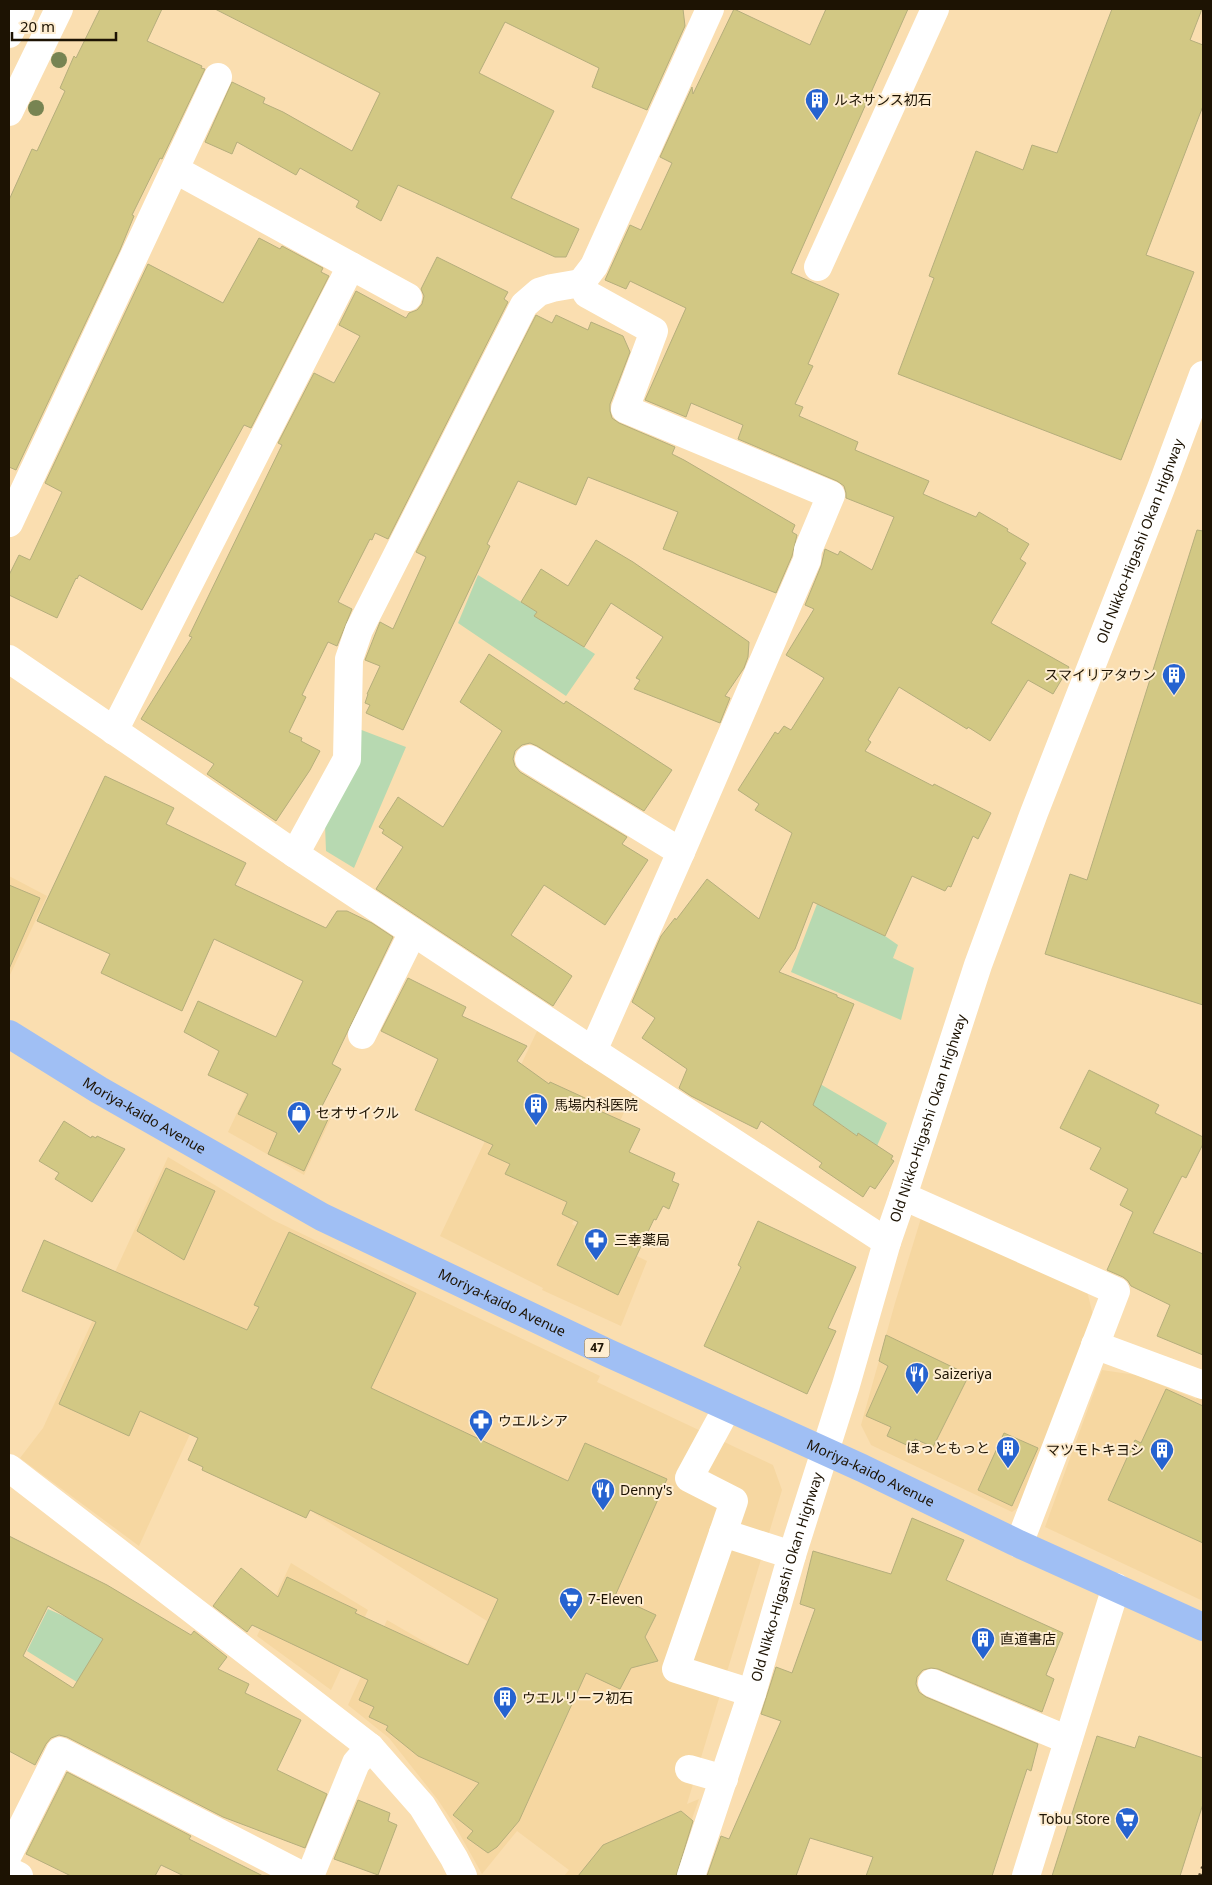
<svg xmlns="http://www.w3.org/2000/svg" width="1212" height="1885" viewBox="0 0 1212 1885" font-family="'Noto Sans','Noto Sans JP',sans-serif">
<style>
.built{fill:#f6d7a1}
.green{fill:#b7d9b1}
.building{fill:#d2c884;stroke:#b5ae7c;fill-rule:evenodd}
.lines{fill:none;stroke-linecap:round;stroke-linejoin:round}
.minor{stroke:#fff;stroke-width:28}
.major{stroke:#a0bff4;stroke-width:28}
.rail{stroke:#594a32;stroke-width:4;stroke-dasharray:2.5 5;stroke-linecap:butt}
.tree{fill:#778452}
.labels{text-anchor:middle;stroke-width:4;stroke-linejoin:round;paint-order:stroke}
.shield{fill:#feedd1;stroke:#605441;stroke-width:1}
.shield-label{font-size:12px;font-weight:bold;fill:#1d1303}
.poi-label{font-size:14px;fill:#1d1303;stroke:#feedd1;text-anchor:start}
.street-label{font-size:14px;fill:#1d1303;stroke:#feedd1}
</style>
<rect width="100%" height="100%" fill="#fadeb0"/>
<!-- built -->
<path class="built" d="M9 876 47 896 9 977Z
M538 1029 634 1091 572 1224 647 1261 621 1326 542 1290 543 1288 440 1236Z
M256 1073 333 1114 304 1175 228 1132Z
M168 1157 273 1220 600 1376 597 1382 773 1465 782 1490 687 1804 699 1799 672 1876H564L569 1870 517 1831 482 1874 454 1824 438 1800 389 1738 348 1705 387 1620 466 1666 487 1621 314 1513 345 1452 211 1388 139 1546 20 1458 43 1428Z
M922 1215 1086 1287 1093 1315 1026 1502 1012 1512 871 1445 861 1425 895 1303Z
M1102 1370 1136 1375 1196 1399 1203 1381V1601L1045 1527Z
M291 1563 368 1610 331 1690 257 1636Z"/>
<!-- green -->
<path class="green" d="M478 575 537 612 535 616 595 654 566 696 458 623Z
M359 729 406 747 354 868 326 851 325 825Z
M817 904 885 936 898 945 893 958 914 968 901 1020 791 972Z
M803 1074 887 1123 877 1146 858 1134 857 1136 842 1125 808 1114Z
M48 1609 68 1618 103 1639 109 1702 27 1651Z"/>
<!-- building -->
<path class="building" d="M100 9H162L147 41 202 66 201 68 205 69 162 159 160 158 132 215 134 216 120 250 16 470 9 467V200L32 149 37 151 65 91 60 88 74 56 76 58Z
M215 9H683L685 26 647 110 592 87 599 68 505 22 479 73 554 111 511 198 579 229 566 257H555L398 185 381 221 356 207 359 201 300 168 296 175 237 142 232 154 205 142 232 82 265 98 263 103 283 112 352 151 380 93Z
M734 9 810 45 826 9H908L791 273 839 294 808 364 813 366 795 404 803 407 799 416 858 442 855 450 929 481 923 494 976 517 979 512 1008 529 1007 531 1029 544 1020 559 1026 563 991 623 1069 667 1053 694 1028 680 990 741 968 727 967 729 899 687 868 740 871 742 865 751 933 786 934 784 991 813 978 839 973 836 951 887 948 886 945 891 912 876 885 936 813 902 795 949 779 972 837 995V997L854 1004 813 1105 857 1136 858 1133 893 1156 891 1159 894 1161 875 1189 870 1186 863 1197 819 1167 822 1163 761 1121 757 1129 691 1096 679 1088 687 1069 642 1038 655 1018 632 1002 661 936 675 918 676 920 707 879 759 919 792 833 755 810 759 804 738 790 775 732 778 734 784 726 791 730 824 678 786 655 814 609 805 605 821 566 825 549 838 555 840 551 872 570 894 517 846 498V493L844 486 837 481 738 439 743 425 691 403 686 417 645 400 686 308 630 281 626 289 605 280 630 225 641 230 672 163 660 157 692 87 693 94Z
M1112 9H1202L1190 40 1203 45V106L1146 255 1194 272 1121 460 898 374 934 278 929 276 976 151 1023 170 1032 145 1057 153Z
M259 238 280 249 282 246 323 268 321 272 329 276 251 428 244 425 142 610 79 575 77 579 76 578 57 618 9 595V575L19 555 30 560 62 492 45 483 148 264 223 303Z
M437 257 508 292 504 299 508 302 388 539 375 533 372 540 370 539 338 602 352 609 337 646 328 642 302 695 306 697 289 732 302 738 301 741 320 751 310 770 276 821 207 774 214 764 141 719 192 637 189 636 282 445 278 443 314 373 334 383 360 336 339 325 356 291 406 318 409 313 417 310 422 304 424 296 421 289Z
M536 315 552 323 556 315 588 330 591 322 623 336 630 352 610 404V411L612 418 619 423 675 447 672 454 684 460 795 525 792 532 797 535 792 556 776 593 663 549 678 512 588 477 576 505 518 481 487 544 490 546 403 730 366 713 370 705 365 703 368 694H367L380 666 365 660 380 622 393 629 426 557 416 552Z
M1197 530 1203 531V1005L1045 954 1070 874 1087 880Z
M596 540 633 562 749 642 748 657 744 668 725 696 730 698 720 723 634 689 640 680 636 678 663 637 611 603 584 647 534 616 537 612 521 602 541 569 568 586Z
M489 654 564 704 566 701 672 770 644 811 537 746 530 743 522 745 515 751 513 759 515 766 520 772 627 837 622 844 648 860 605 925 544 885 511 935 572 976 553 1006 376 889 403 847 382 833 384 830 379 827 398 797 443 827 502 731 460 702Z
M105 776 174 808 166 824 246 863 235 885 326 928 337 911H347L372 923 393 937 332 1064 341 1069 320 1110 330 1115 304 1171 268 1154 277 1133 238 1114 248 1094 208 1075 219 1051 184 1032 198 1001 276 1037 303 981 214 939 182 1011 101 973 110 954 37 921Z
M9 885 40 898 9 969Z
M408 978 466 1007 462 1016 527 1046 517 1061 549 1084 550 1082 585 1098 582 1103 640 1129 629 1152 675 1173 672 1181 679 1184 669 1209 663 1206 656 1220 654 1219 618 1295 557 1265 578 1222 562 1214 567 1202 505 1174 510 1164 488 1154 493 1145 415 1110 438 1059 381 1031Z
M1089 1070 1159 1105 1155 1113 1203 1137V1144L1186 1178 1182 1176 1153 1233 1203 1254V1355L1157 1336 1170 1305 1131 1286 1128 1281 1123 1277 1107 1270 1133 1212 1120 1205 1128 1189 1090 1169 1101 1148 1060 1128Z
M64 1121 91 1138 92 1136 96 1138 97 1136 125 1149 92 1202 55 1179 59 1173 39 1161Z
M166 1168 215 1191 184 1260 137 1231Z
M758 1221 856 1267 828 1328 836 1331 807 1394 704 1346 741 1267 738 1265Z
M289 1232 416 1293 371 1388 568 1481 585 1443 667 1479 615 1596 656 1615 645 1637 658 1661 631 1668 620 1689 586 1673 519 1821 497 1847 488 1853 467 1838 473 1831 453 1815 479 1783 418 1756 386 1730 388 1726 369 1717 374 1707 359 1700 368 1680 252 1625 247 1632 213 1606 241 1568 278 1597 287 1577 357 1610 355 1613 468 1665 498 1599 310 1510 306 1518 202 1470 203 1467 188 1460 198 1438 140 1411 129 1436 59 1404 96 1322 22 1291 44 1240 247 1330 259 1307 254 1305Z
M886 1335 969 1375 933 1447 915 1439 911 1447 887 1436 891 1427 866 1416 888 1366 879 1361Z
M1166 1389 1203 1406V1543L1108 1500 1135 1440 1141 1443Z
M1004 1433 1038 1448 1012 1506 978 1490Z
M912 1518 964 1540 946 1580 1063 1633 1046 1675 1054 1679 1042 1712 938 1669 931 1668 923 1670 917 1677 916 1684 919 1692 926 1697 1038 1744 1031 1771 1027 1769 992 1876H866L873 1857 810 1838 796 1876H707L721 1836 729 1839 781 1721 761 1714 776 1667 792 1673 815 1609 800 1604 813 1551 891 1574Z
M9 1536 107 1585 191 1635 194 1631 227 1657 218 1669 249 1684 245 1693 301 1720 277 1770 327 1794 305 1848 223 1817 67 1737 59 1735 51 1738 46 1744 35 1765 9 1751ZM48 1606 103 1639 73 1688 23 1656Z
M1097 1736 1135 1748 1139 1736 1203 1758V1804L1180 1876H1052Z
M67 1772 191 1836 189 1839 263 1876H184L161 1865 155 1876H71L26 1854Z
M358 1800 390 1813 388 1821 397 1825 378 1875 334 1859Z
M681 1811 693 1821 676 1876H578L603 1845Z"/>
<g class="lines">
<!-- minor -->
<g class="minor">
<path d="M9 34 21 9"/>
<path d="M9 112 59 9"/>
<path d="M351 266 408 297"/>
<path d="M818 267 935 9"/>
<path d="M581 283 594 266 710 9"/>
<path d="M9 523 218 77"/>
<path d="M9 659 295 854 593 1051 887 1242"/>
<path d="M114 731 351 266 176 170"/>
<path d="M529 759 681 852"/>
<path d="M295 854 347 759 349 659 359 630 524 305 539 292 552 288 581 283 587 294 654 331 625 409 831 495 808 550 807 560 681 852 593 1051"/>
<path d="M362 1035 413 932"/>
<path d="M903 1196 1116 1291 1019 1544"/>
<path d="M1095 1345 1203 1385"/>
<path d="M9 1468 370 1747 422 1806 454 1858 463 1876"/>
<path d="M723 1533 734 1501 689 1478 727 1408"/>
<path d="M932 1683 1068 1740"/>
<path d="M752 1693 676 1669 723 1533 792 1555"/>
<path d="M689 1769 724 1779"/>
<path d="M9 1853 60 1751 303 1876"/>
<path d="M9 1871 19 1876"/>
<path d="M310 1876 356 1763 370 1747"/>
<path id="s1" d="M691 1876 752 1693 792 1555 846 1385 887 1242 903 1196 978 965 1034 813 1161 488 1203 375"/>
<path d="M1026 1876 1116 1587"/>
</g>
<!-- major -->
<path class="major" id="s2" d="M9 1034 99 1090 322 1217 608 1353 862 1468 1019 1544 1203 1627"/>
<!-- rail -->
<path class="rail" d="M1200 1876 1203 1867"/>
</g>
<!-- trees -->
<g class="tree">
<circle cx="59" cy="60" r="8"/>
<circle cx="36" cy="108" r="8"/>
</g>
<!-- icons -->
<defs>
<g id="building-pin" transform="scale(1.25)"><path d="M0 17L-7.5 6A9.5 9.5 0 1 1 7.5 6Z" fill="#2663d0" stroke="#feedd1"/><path d="M-4-6H4V6H1V3H-1V6H-4ZM-2.5-4.3h1.7v1.8h-1.7ZM.8-4.3h1.7v1.8H.8ZM-2.5-1h1.7V.8h-1.7ZM.8-1h1.7V.8H.8Z" fill="#fff"/></g>
<g id="shop-pin" transform="scale(1.25)"><path d="M0 17L-7.5 6A9.5 9.5 0 1 1 7.5 6Z" fill="#2663d0" stroke="#feedd1"/><path d="M-5-2.5h2.3a2.7 3.5 0 0 1 5.4 0H5L5.5 6h-11ZM-1.5-2.5h3a1.5 2.3 0 0 0-3 0Z" fill="#fff"/></g>
<g id="pharmacy-pin" transform="scale(1.25)"><path d="M0 17L-7.5 6A9.5 9.5 0 1 1 7.5 6Z" fill="#2663d0" stroke="#feedd1"/><path d="M-2-6h4v4h4v4h-4v4h-4v-4h-4v-4h4Z" fill="#fff"/></g>
<g id="restaurant-pin" transform="scale(1.25)"><path d="M0 17L-7.5 6A9.5 9.5 0 1 1 7.5 6Z" fill="#2663d0" stroke="#feedd1"/><path d="M-5-6h1v4h1v-4h1v4h1v-4h1v5L-1.5 .5V6h-2V.5L-5-1ZM5-6V6H3V1.5H1.5Q1.5-4 5-6Z" fill="#fff"/></g>
<g id="supermarket-pin" transform="scale(1.25)"><path d="M0 17L-7.5 6A9.5 9.5 0 1 1 7.5 6Z" fill="#2663d0" stroke="#feedd1"/><path d="M-6-5.5h2.5l.6 2H6L4.5 2H-2.5L-4.4-4H-6ZM-1.5 3.2a1.3 1.3 0 1 0 .1 0ZM3 3.2a1.3 1.3 0 1 0 .1 0Z" fill="#fff"/></g>
</defs>
<g fill-rule="evenodd">
<use href="#building-pin" x="817" y="100"/>
<use href="#building-pin" x="1174" y="675"/>
<use href="#building-pin" x="536" y="1105"/>
<use href="#shop-pin" x="299" y="1113"/>
<use href="#pharmacy-pin" x="596" y="1240"/>
<use href="#restaurant-pin" x="917" y="1374"/>
<use href="#pharmacy-pin" x="481" y="1421"/>
<use href="#building-pin" x="1008" y="1448"/>
<use href="#building-pin" x="1162" y="1450"/>
<use href="#restaurant-pin" x="603" y="1490"/>
<use href="#supermarket-pin" x="571" y="1599"/>
<use href="#building-pin" x="983" y="1639"/>
<use href="#building-pin" x="505" y="1698"/>
<use href="#supermarket-pin" x="1127" y="1819"/>
</g>
<g class="labels">
<!-- shield labels -->
<rect class="shield" x="584.5" y="1338.5" width="25" height="19" rx="4"/>
<g class="shield-label">
<text x="597" y="1352">47</text>
</g>
<!-- poi labels -->
<g class="poi-label">
<text x="834" y="105">ルネサンス初石</text>
<text x="1156" y="680" text-anchor="end">スマイリアタウン</text>
<text x="554" y="1110">馬場内科医院</text>
<text x="316" y="1118">セオサイクル</text>
<text x="614" y="1245">三幸薬局</text>
<text x="934" y="1379">Saizeriya</text>
<text x="498" y="1426">ウエルシア</text>
<text x="990" y="1453" text-anchor="end">ほっともっと</text>
<text x="1144" y="1455" text-anchor="end">マツモトキヨシ</text>
<text x="620" y="1495">Denny's</text>
<text x="588" y="1604">7-Eleven</text>
<text x="1000" y="1644">直道書店</text>
<text x="522" y="1703">ウエルリーフ初石</text>
<text x="1110" y="1824" text-anchor="end">Tobu Store</text>
</g>
<!-- street labels -->
<g class="street-label">
<text dy="5" stroke="none"><textPath href="#s1" startOffset="1409">Old Nikko-Higashi Okan Highway</textPath></text>
<text dy="5" stroke="none"><textPath href="#s2" startOffset="158">Moriya-kaido Avenue</textPath></text>
<text dy="5" stroke="none"><textPath href="#s1" startOffset="794">Old Nikko-Higashi Okan Highway</textPath></text>
<text dy="5" stroke="none"><textPath href="#s2" startOffset="562">Moriya-kaido Avenue</textPath></text>
<text dy="5" stroke="none"><textPath href="#s2" startOffset="968">Moriya-kaido Avenue</textPath></text>
<text dy="5" stroke="none"><textPath href="#s1" startOffset="314">Old Nikko-Higashi Okan Highway</textPath></text>
</g>
</g>
<!-- border -->
<rect width="1212" height="1885" fill="none" stroke="#1d1303" stroke-width="20"/>
<!-- scale -->
<path d="M12 32v8h104v-8" fill="none" stroke="#1d1303" stroke-width="2.5"/>
<text x="20" y="32" font-size="15" fill="#1d1303" stroke="#feedd1" stroke-width="4" paint-order="stroke">20 m</text>
</svg>
